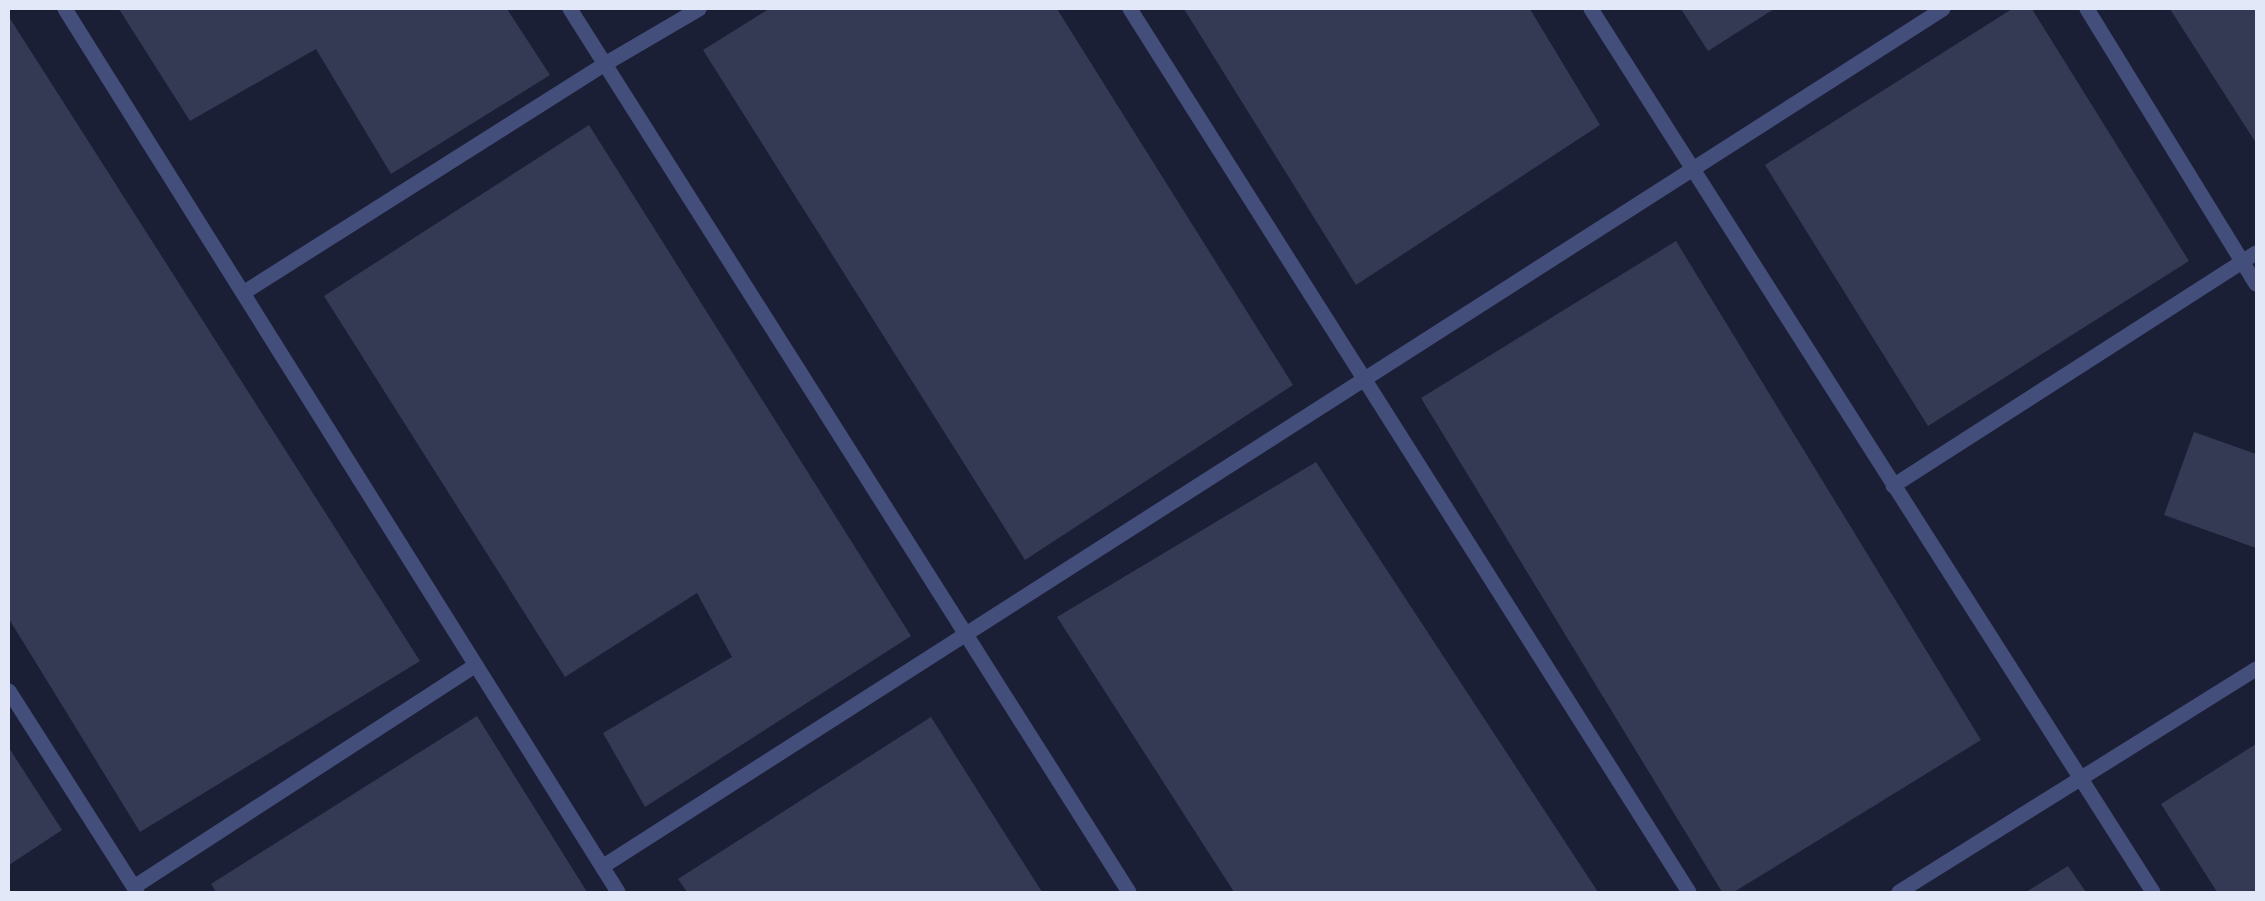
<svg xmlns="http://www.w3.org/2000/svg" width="2265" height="901" viewBox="0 0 2265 901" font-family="'Open Sans',sans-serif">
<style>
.building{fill:#343a54}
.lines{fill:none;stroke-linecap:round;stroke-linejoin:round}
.lane{stroke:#444e7b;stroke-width:15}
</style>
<rect width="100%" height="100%" fill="#1a1f36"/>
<!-- building -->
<path class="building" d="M119 9H507L550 75 391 174 316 49 190 121Z
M769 9H1057L1293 385 1025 560 703 50Z
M1184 9H1530L1600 125 1356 285Z
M1681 9H1774L1708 51Z
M2012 9H2032L2189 261 1928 426 1765 165Z
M2170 9H2256V143Z
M9 17 420 661 140 832 9 619Z
M589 125 911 636 645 807 603 733 732 657 697 593 565 677 324 296Z
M1676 241 1981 740 1734 892H1722L1421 398Z
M2194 432 2256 454V548L2164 515Z
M1316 462 1598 892H1234L1057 617Z
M477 716 587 892H216L211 884Z
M931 717 1042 892H687L678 879Z
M2256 744V892H2217L2161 804Z
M9 748 62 830 9 865Z
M2068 866 2086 892H2026Z"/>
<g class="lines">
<!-- lane -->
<path class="lane" d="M65 9 618 892
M570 9 1129 892
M1130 9 1689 892
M1591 9 2153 892
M2087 9 2256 284
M243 293 605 64 699 9
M1893 486 2256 253
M9 691 137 892
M602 867 1943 9
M134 887 476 665
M1899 892 2256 669"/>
</g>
<!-- border -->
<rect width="2265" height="901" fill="none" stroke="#e3e8f8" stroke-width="20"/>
</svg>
